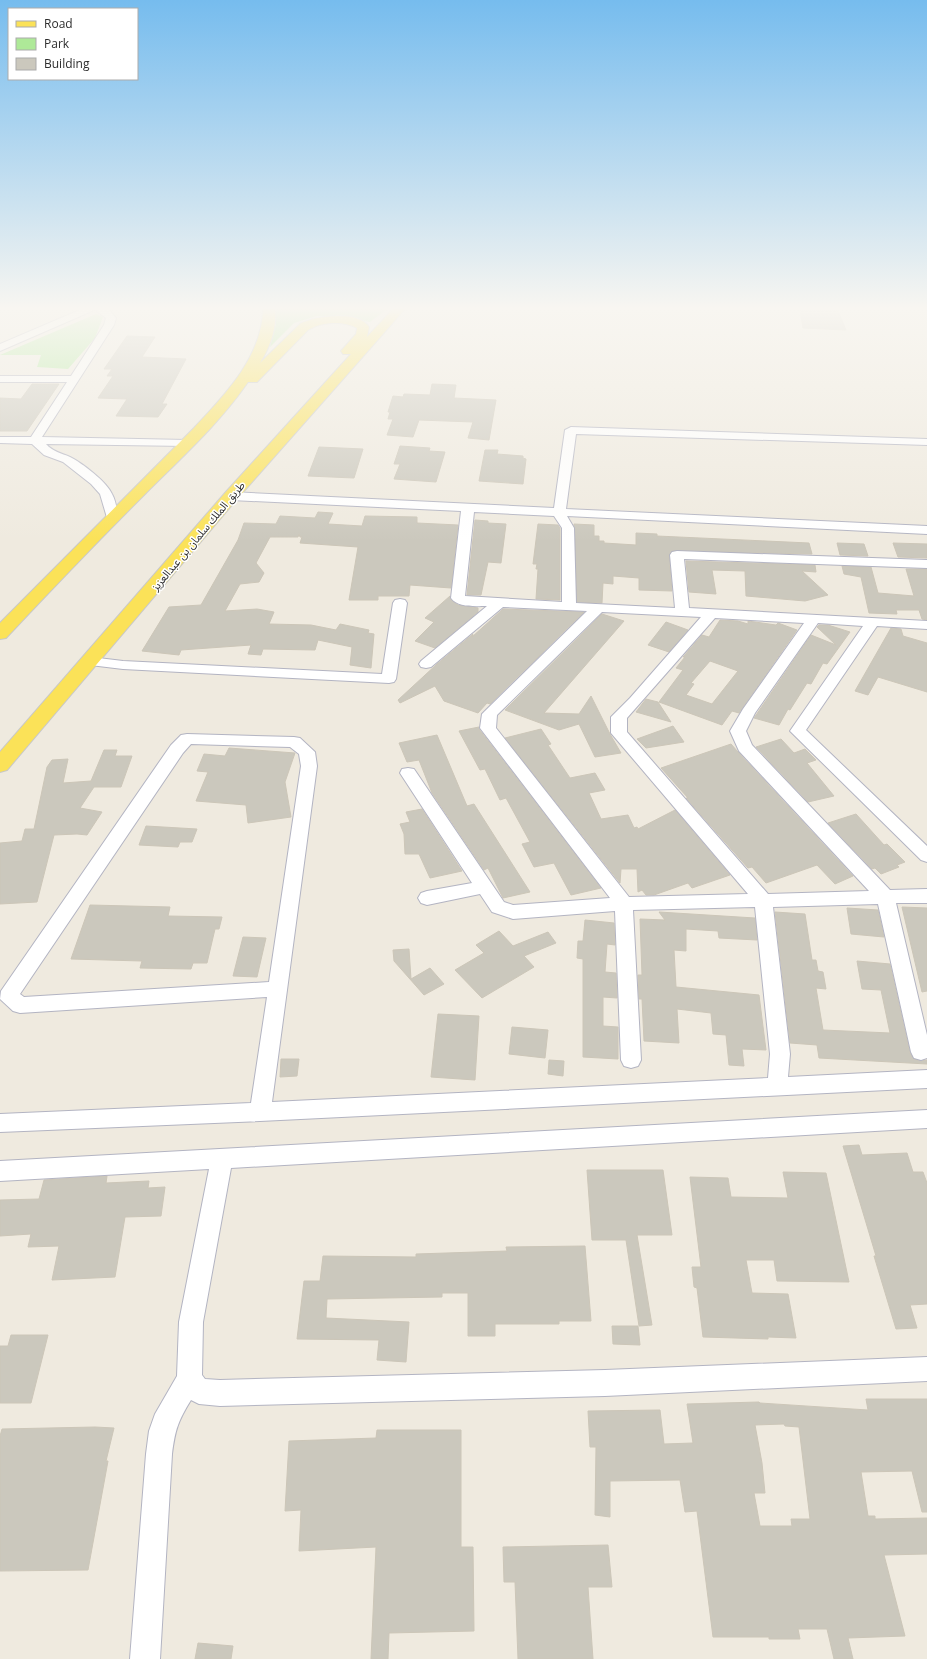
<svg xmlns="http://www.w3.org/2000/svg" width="927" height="1659" viewBox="0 0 927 1659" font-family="'Open Sans','Noto Sans Arabic',sans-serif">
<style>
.green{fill:#aee998}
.building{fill:#cbc8bd;stroke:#ccc6b8;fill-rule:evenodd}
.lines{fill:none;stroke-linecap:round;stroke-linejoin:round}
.minor-casing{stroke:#b3b4c2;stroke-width:2}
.major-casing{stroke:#c8c8c8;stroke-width:2}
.minor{fill:#fff;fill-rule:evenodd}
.major{fill:#fbe258;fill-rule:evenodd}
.labels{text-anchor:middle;stroke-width:3;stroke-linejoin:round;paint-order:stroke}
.far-street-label{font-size:11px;fill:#2d2d2d;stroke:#fff}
</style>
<rect width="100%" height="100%" fill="#efeadf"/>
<!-- green -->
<path class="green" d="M274 309H387L370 322 344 317 317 316 294 323 270 347 276 324Z
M96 314 103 317 95 338 68 369 37 367 41 355H0Z"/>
<!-- building -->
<path class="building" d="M800 310 838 311 846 330 803 328Z
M127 336 155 337 142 357 186 359 162 404H167L158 417 116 416 127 399 98 398 113 376H107L112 369H104Z
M32 384H59L27 431H0V398L21 399Z
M432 384 456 385 454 398 496 400 489 440 468 438 473 422 419 420 413 437 387 435 393 419H388L390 412H388L393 396 403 397 404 394 430 395Z
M400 446 430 448 429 451 445 452 436 482 394 479 400 464H394Z
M319 447 363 449 354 478 308 476Z
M485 450H498L497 454 523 456V458L526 459 523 484 479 481Z
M318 512 333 513 328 524 362 526 365 516 417 517V523L458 525 451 588 410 585 409 596H378V600H349L358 547 300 543 302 537H300L299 534 298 537H270L256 563 264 573 259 582 240 584 225 611 257 609 274 612 269 624 311 625 336 630 340 624 369 630 368 633 374 634 371 668 350 665 352 647 318 640 315 650 263 649 261 655 248 654 251 645 181 650 179 655 142 651 169 607 201 605 238 540 244 523 276 524 280 516 315 518Z
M475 520 488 521V523L506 524 501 563 488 562 481 595H467Z
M538 524 558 525 560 528V600L536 599 538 569H536L537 564H533Z
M574 524 594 525V536H599V541H604V543L636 545V533L657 534V536L809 543 812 554 672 551 669 555 672 591 639 590V578L613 576V584L603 583 602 603 577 602Z
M837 543 864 544 868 556 840 555Z
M893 543 927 544V558L898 557Z
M686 561 815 565 816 572 802 571 828 595 805 601 746 596 745 571 712 570 716 594 689 592Z
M842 566 871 567 878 593 914 596 906 569H927V620L922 619 919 610H896L897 614 869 613 861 577 844 574Z
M450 596V599L458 605 478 608V612L435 648 415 641 434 622 425 618Z
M503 609 584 612 490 704 487 703 478 713 444 701 435 686 400 703 398 700 437 664 473 634 472 637Z
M602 614 624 621 544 713 579 714 591 696 610 734 621 753 595 757 579 724 559 730 505 710Z
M720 620 738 621 748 624V621L776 625 778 623 797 630 739 713 732 711 722 725 659 702 683 670 676 668 685 657H683L702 635 709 637ZM710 661 738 671 712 704 686 695 694 684 691 683Z
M666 622 688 630 669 652 648 645Z
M819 625H828L850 632 827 664 823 663 811 684 807 683 790 710 788 709 779 725 754 718 811 635 836 645 817 627Z
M891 628 901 629 903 636 927 643V692L878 677 868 695 855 691Z
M646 699 658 702 671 722 636 712Z
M673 726 684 742 646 748 637 739Z
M479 727V729L601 888 571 895 554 863 534 867 522 844 530 842 506 798 500 800 485 769 480 770 459 731Z
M541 729 551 744 548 745 570 778 595 773 605 790 589 793 601 819 628 815 634 828 637 827 638 829 675 810 730 875 692 888 688 883 654 895H646L642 890 638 892 637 869H621L620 883 505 738Z
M437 735 467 806 474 804 530 892 503 898 488 868 484 870 432 793 419 760 407 762 399 743Z
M781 739 794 753 805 749 816 760 807 763 834 796 808 802 756 747Z
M731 744 738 752 853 876 835 884 817 865 766 883 752 867 748 868 686 798H688L661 768Z
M229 748 295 753 285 782 291 817 248 823 246 805 196 801 208 772 197 771 204 754 225 756Z
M104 750H117L115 756H132L121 787H94L80 808 102 812 87 835 77 834 54 835 37 902 0 904V843L22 841 25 829H34L47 767 52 760 68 759 63 783 91 781Z
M422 809 462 871 430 878 419 854H405L404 834 400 824 410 822 406 812Z
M856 814 884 845 887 844 905 862 897 865 899 867 881 874 875 868 872 869 828 823Z
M146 826 197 829 192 842H180L178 847 139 845Z
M90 905 170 907 168 916 222 917 219 929H215L207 963H193L191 969 140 968 142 961 71 959Z
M902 907 927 908V991L922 992Z
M847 908 878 910 884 937 851 934Z
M659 912 755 918 757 940 719 938 718 931 686 929V951L674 950 676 987 759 995 766 1050 742 1049 744 1066 729 1065 726 1035 713 1034 711 1013 677 1009 679 1043 644 1041 642 999H639L638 975H642L640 919 665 920Z
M775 912 805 914 812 960H816L818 971 823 972 826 989 816 988 823 1030 890 1033 881 990 862 989 857 961 890 964 910 1053 914 1059 921 1061 927 1060V1064L819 1058 817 1045 790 1043Z
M585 920 614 923 615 945 607 944 605 972 616 973 617 998 603 997V1026L618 1027V1059L583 1057V959L577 958 578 941H583Z
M499 931 513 946 548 932 556 943 524 956 534 967 482 998 455 970 484 953 476 945Z
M243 937 266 938 257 977 233 976Z
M409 949 411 979 430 968 444 984 424 995 394 961 393 950Z
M438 1014 479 1016 475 1080 431 1077Z
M512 1027 548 1030 545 1058 509 1054Z
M281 1059H299L297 1076 280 1077Z
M549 1060 564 1061 563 1076 548 1074Z
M859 1145 862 1155 907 1153 913 1172H923L927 1183V1304L910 1305 917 1328 896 1329 874 1256H876L843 1146Z
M587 1170H663L672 1235H637L652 1325 639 1326 626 1240H592Z
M783 1172 826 1173 849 1282 777 1281 774 1260H746L752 1293 788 1294 796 1338 768 1337V1339L703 1337 697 1288 694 1287 692 1267H701L690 1177 728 1178 731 1197 788 1198Z
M107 1176 106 1183 149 1181 148 1188 165 1187 161 1216 125 1217 115 1277 52 1280 59 1246 28 1247 31 1234 0 1236V1200L39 1199 44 1180Z
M585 1246 591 1321H559V1324H495V1336H468V1293H442V1297L327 1299 326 1318 409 1322 406 1362 377 1360 379 1340 297 1339 304 1281H320L323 1256 416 1257V1254L507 1251 506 1247Z
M612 1326H638L640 1345 613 1344Z
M11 1335H48L31 1403H0V1346H8Z
M866 1399H927V1512H922L912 1471 861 1472 868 1516H875V1519L927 1518V1554L884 1555 905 1636 848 1638 853 1659H834L827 1629H798L800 1639H769V1637H713L697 1511 685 1512 680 1480 610 1481V1517L595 1515 596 1447H590L588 1411 660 1410 664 1444 693 1443 687 1404 759 1402 760 1403 868 1410ZM784 1424 785 1426 799 1427 810 1519H791L792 1526H760L754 1493H765L762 1463 755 1425Z
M95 1427 114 1428 106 1461H108L88 1570 0 1571V1436L2 1429Z
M377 1430H461V1547H473L474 1631 389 1633 388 1659H371L376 1547 299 1551 301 1510 285 1511 289 1441 376 1438Z
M608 1545 612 1587H588L593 1659H518L515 1582H504L503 1547Z
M198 1643 233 1646 231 1659H195Z"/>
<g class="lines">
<!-- minor casing -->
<g class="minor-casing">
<path id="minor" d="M82 309H94L92 311 0 351V344Z
M94 309 109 310 116 318 114 325 42 437 187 440 191 441 193 443 191 445 187 446 46 444C53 452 61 453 70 457 82 463 107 482 112 494 116 501 117 510 118 518L116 521H108L100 494 91 484 63 462 44 455 32 444 0 443V437H31L67 382H0V376H71L104 325 106 318Z
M571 427 927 439V445L576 434 566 509 927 526V534L567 516 574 528 576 603 675 608 670 555 672 552 677 551 927 560V568L684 559 689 608 927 621V629L877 626 806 730 927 846V862L921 860 790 731 863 626 818 623 755 713 746 731 752 745 890 890 927 889V903H896L927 1035V1058L921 1060 914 1058 911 1052 878 904 773 907 790 1054 788 1077 927 1070V1088L260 1121 0 1132V1114L251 1103 267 997 20 1013 13 1011 0 999 1 991 171 745 181 735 187 734 294 737 300 738 315 752 317 766 272 1102 768 1078 770 1054 755 907 633 910 641 1060 638 1066 631 1068 624 1066 621 1060 615 911 513 919 492 912 480 894 427 905 421 903 418 898 421 893 427 891 472 883 400 773 402 769 408 768 414 769 504 902 513 905 610 898 480 728 482 714 485 711 587 611 503 607 431 667 426 668 421 667 419 664 421 661 487 606C476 606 458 608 451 598L461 511 231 500 227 499 225 496 227 493 231 492 554 508 565 430ZM474 512 554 516 562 528V602L465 596ZM602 612 701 617 630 698 611 717V733L748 894 629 897 496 728 497 715ZM715 618 804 623 743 709 730 731 739 751 869 891 768 894 627 732V718ZM191 744 290 747 299 754 301 766 269 982 24 997 20 994 183 753Z
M400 599 405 600 407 603 396 679 394 682 389 683 123 669 90 665 85 664 83 661 85 658 90 657 123 661 382 674 393 603 395 600Z
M927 1110V1128L231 1168 203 1322 202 1375 205 1379 220 1380 605 1370 927 1357V1381L605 1396 220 1406 199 1404 191 1400C178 1421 175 1430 172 1454L160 1659H130L146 1454 149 1431 155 1414 177 1376 179 1322 209 1169 0 1181V1161Z"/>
</g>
<!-- major casing -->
<g class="major-casing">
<path id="major" d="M263 309H275C277 328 270 347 260 363L300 324C315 316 358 310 369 327L367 337 393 309H405L237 499 7 770 0 772V752L225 493 351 354H343L341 351 356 334 357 328C343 320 321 322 308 330L257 382H248C219 424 181 458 145 494 98 541 52 589 6 638L0 639V623L194 428C225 395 262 357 263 309Z"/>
</g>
<!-- minor -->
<use href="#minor" class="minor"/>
<!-- major -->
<use href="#major" class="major"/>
</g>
<!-- sky -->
<linearGradient id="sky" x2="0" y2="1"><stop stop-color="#76bcee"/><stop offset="0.57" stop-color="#f8f6f1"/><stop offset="1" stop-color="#f8f6f1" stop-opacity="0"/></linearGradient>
<rect width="927" height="541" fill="url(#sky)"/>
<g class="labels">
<!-- far-street labels -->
<g class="far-street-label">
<text transform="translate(198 536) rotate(-50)" y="4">طريق الملك سلمان بن عبدالعزيز</text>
</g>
</g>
<!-- legend -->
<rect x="8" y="8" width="130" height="72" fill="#ffffff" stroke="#ababab"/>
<rect x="16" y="21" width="20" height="6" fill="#fbe258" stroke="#ababab"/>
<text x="44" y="28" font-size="12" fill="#2d2d2d">Road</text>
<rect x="16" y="38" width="20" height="12" fill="#aee998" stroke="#ababab"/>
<text x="44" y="48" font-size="12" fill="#2d2d2d">Park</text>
<rect x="16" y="58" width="20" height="12" fill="#cbc8bd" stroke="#ababab"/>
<text x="44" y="68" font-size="12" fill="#2d2d2d">Building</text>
</svg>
